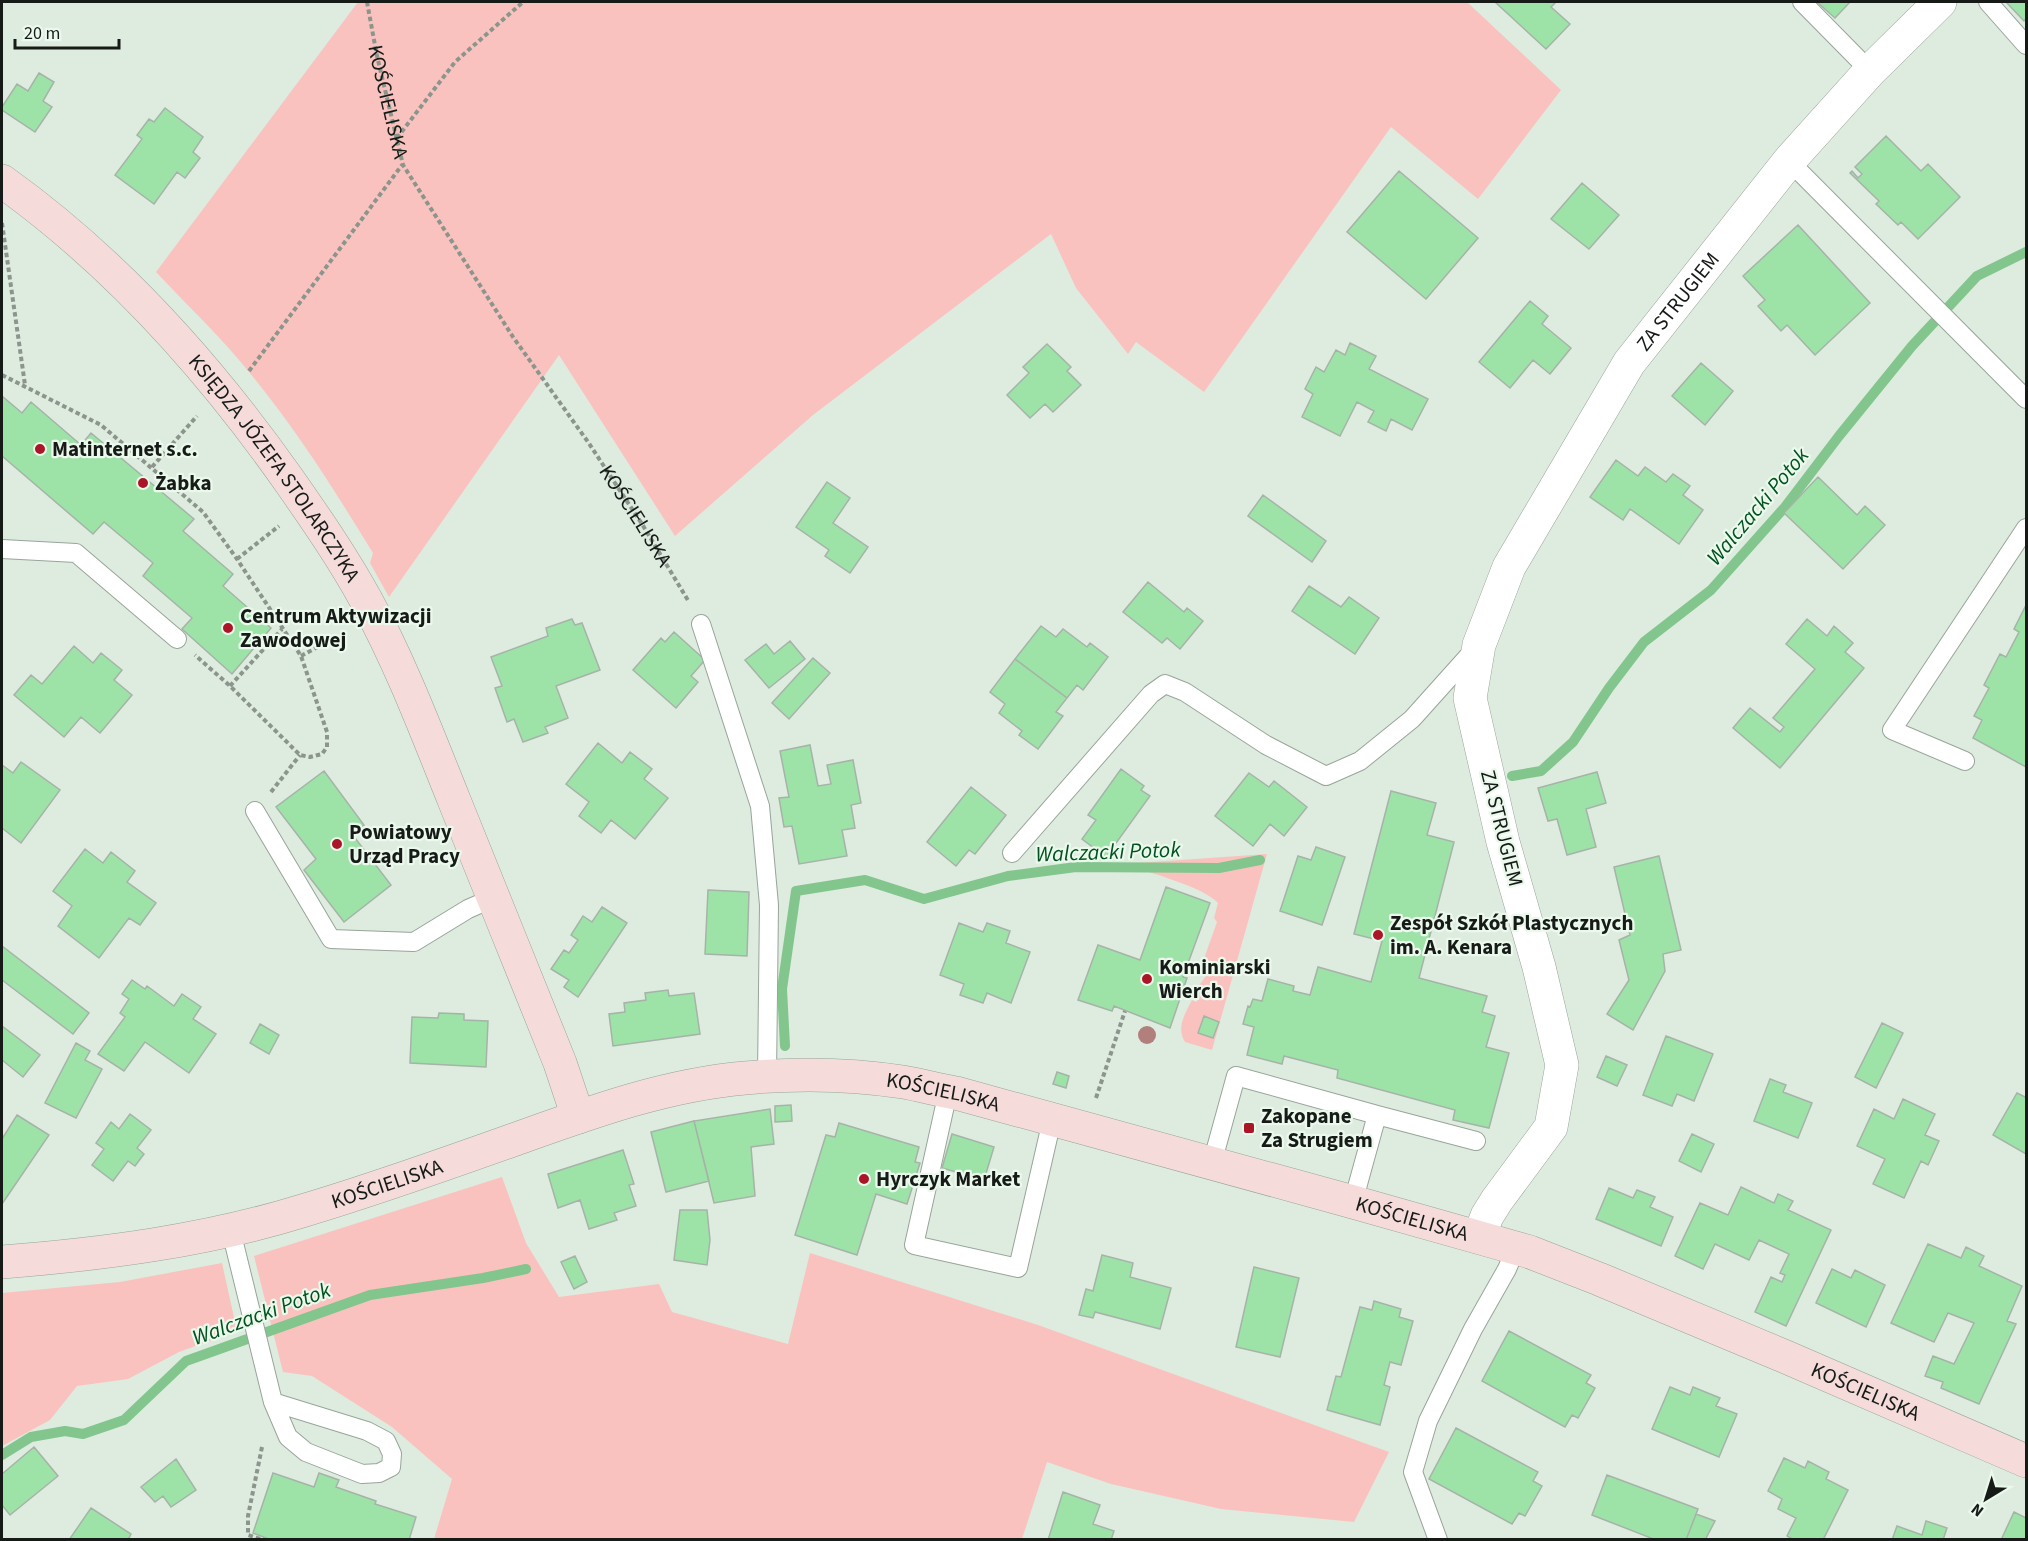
<svg xmlns="http://www.w3.org/2000/svg" width="2028" height="1541" viewBox="0 0 2028 1541" font-family="'Source Sans 3',sans-serif">
<style>
.green{fill:#fac2be}
.lines{fill:none;stroke-linecap:round;stroke-linejoin:round}
.stream{stroke:#82c68d;stroke-width:10}
.building{fill:#9de3a8;stroke:#a6b3a8;stroke-width:1.5}
.lane-casing{stroke:#98a59a;stroke-width:20}
.street-casing{stroke:#98a59a;stroke-width:34}
.secondary-casing{stroke:#98a59a;stroke-width:34}
.path{stroke:#8b958c;stroke-width:4;stroke-dasharray:4.5 3;stroke-linecap:butt}
.lane{stroke:#fff;stroke-width:18}
.street{stroke:#fff;stroke-width:33}
.secondary{stroke:#f5dbd9;stroke-width:33}
.tree{fill:#b1807c}
.poi-dot{fill:#ab1626;stroke:#ebf8ec;stroke-width:2}
.labels{text-anchor:middle;stroke-width:4.5;stroke-linejoin:round;paint-order:stroke}
.street-label{font-size:21px;fill:#161b17;stroke:#ebf8ec}
.poi-label{font-size:21px;font-weight:bold;fill:#161b17;stroke:#ebf8ec;text-anchor:start}
.water-label{font-size:22px;font-style:italic;fill:#00521f;stroke:#ebf8ec}
</style>
<rect width="100%" height="100%" fill="#deebdf"/>
<!-- green -->
<path class="green" d="M358 2H1467L1561 90 1478 199 1391 127 1204 392 1136 342 1128 354 1076 288 1051 234 813 415 675 536 559 355 389 597 370 563 373 553C335 491 296 429 249 372 221 337 187 305 156 272Z
M1267 854 1212 1050 1185 1042C1176 1027 1185 1014 1192 1000L1197 1002 1198 987 1206 976 1200 970 1217 922 1214 918 1218 903C1202 886 1147 872 1123 864Z
M502 1177 526 1243 559 1297 659 1284 672 1312 788 1344 810 1253 1038 1325 1389 1452 1354 1522 1221 1509 1111 1484 1047 1462 1022 1539H434L452 1479 392 1427 312 1376 283 1372 254 1256Z
M222 1263 237 1331 179 1352 128 1379 77 1386 50 1420 2 1446V1293L120 1282Z"/>
<g class="lines">
<!-- stream -->
<path class="stream" d="M1512 776 1541 771 1573 742 1609 688 1644 642 1711 590 1785 507 1839 436 1912 346 1977 276 2026 252
M785 1046 782 989 796 891 865 880 924 899 1008 876 1076 867 1219 868 1260 860
M2 1455 31 1437 65 1431 83 1434 124 1420 186 1361 370 1295 483 1278 526 1269"/>
</g>
<!-- building -->
<path class="building" d="M1495 2H1556L1551 7 1570 24 1546 49Z
M1817 2H1850L1835 18Z
M2006 2H2026V19L2024 21Z
M39 73 54 82 43 101 52 107 35 132 2 110V107L17 84 28 91Z
M165 108 203 137 193 152 200 158 185 178 177 172 154 204 115 175 142 139 137 135 149 119 154 122Z
M1886 136 1921 171 1928 164 1960 197 1918 239 1901 222 1898 225 1876 204 1879 201 1850 173 1852 171 1858 178 1862 174 1855 167Z
M1399 171 1478 238 1426 299 1347 232Z
M1582 183 1619 215 1589 249 1551 219Z
M1798 225 1870 303 1815 355 1787 325 1781 331 1758 306 1765 300 1743 276Z
M1530 301 1548 316 1542 324 1571 348 1550 374 1533 360 1510 388 1479 362Z
M1350 343 1376 356 1369 369 1428 399 1412 430 1391 419 1386 431 1368 422 1374 411 1357 402 1340 436 1302 417 1313 394 1305 389 1316 367 1324 372 1336 350 1345 355Z
M1047 344 1071 367 1067 371 1081 385 1053 412 1045 404 1030 418 1007 395 1029 373 1023 367Z
M1701 363 1733 391 1705 425 1672 396Z
M2 396 22 413 31 402 81 445 91 433 194 519 183 531 233 574 223 586 271 628 232 674 182 629 192 618 143 576 153 563 104 522 93 534 2 456Z
M1616 460 1638 476 1645 467 1666 482 1673 474 1690 486 1683 495 1703 510 1679 544 1630 509 1623 520 1590 497Z
M1818 477 1857 515 1865 506 1885 525 1843 569 1784 513Z
M827 482 850 498 833 523 868 547 850 573 825 556 829 550 796 527Z
M1263 495 1326 541 1312 562 1248 516Z
M1148 582 1184 612 1187 608 1203 621 1180 649 1167 638 1162 643 1123 612Z
M1309 586 1341 607 1349 597 1379 618 1355 654 1292 611Z
M2026 605V767L1973 738 1982 720 1974 716 1989 688 1984 685 2000 654 2006 657 2019 632 2014 629Z
M572 619 575 625 582 623 600 670 556 686 568 718 545 727 548 733 523 742 514 719 507 722 495 688 502 686 491 657 548 636 546 628Z
M1807 619 1827 636 1834 626 1853 643 1845 652 1864 668 1780 768 1733 728 1750 708 1780 732 1784 727 1773 718 1815 669 1786 644Z
M1041 626 1056 637 1063 629 1087 647 1090 643 1108 657 1083 690 1077 685 1067 698 1015 659Z
M674 632 705 660 691 676 698 682 676 708 633 670 661 638 665 642Z
M790 641 805 659 769 688 745 660 766 644 774 654Z
M74 646 93 663 101 653 122 670 114 680 132 695 100 733 81 717 64 737 14 695 31 675 42 684Z
M813 658 830 673 789 719 772 703Z
M1015 659 1067 698 1056 712 1063 716 1038 749 1019 735 1022 731 999 713 1005 704 990 692Z
M598 743 622 763 630 752 652 769 644 779 668 798 635 839 611 820 601 833 579 816 589 802 566 784Z
M810 745 818 786 831 784 827 765 853 760 861 803 851 805 855 828 842 830 847 856 799 864 792 826 784 827 779 798 789 797 780 751Z
M21 762 60 790 21 843 2 828V765L13 773Z
M1121 769 1144 786 1141 790 1150 796 1106 857 1082 839 1096 820 1088 815Z
M324 771 364 825 352 834 391 885 344 922 304 870 316 859 276 807Z
M1597 772 1606 803 1586 809 1596 847 1567 855 1557 819 1548 821 1538 788Z
M1249 773 1269 787 1274 781 1307 807 1284 836 1270 824 1253 846 1215 816Z
M971 787 1006 815 975 854 969 850 956 866 927 842Z
M1391 791 1436 803 1427 835 1454 842 1419 978 1487 996 1482 1012 1495 1016 1486 1047 1509 1053 1489 1128 1453 1120 1455 1110 1337 1078 1338 1070 1284 1056 1282 1064 1247 1055 1254 1027 1243 1024 1248 1006 1250 1007 1253 999 1262 1001 1268 979 1294 986 1293 991 1310 995 1318 967 1371 982 1382 941 1354 934Z
M1316 847 1345 857 1322 925 1280 911 1298 856 1311 860Z
M85 849 103 863 111 852 135 871 127 882 156 903 140 925 129 918 99 958 58 926 72 906 53 891Z
M1659 856 1681 950 1663 954 1665 971 1633 1030 1607 1014 1629 980 1619 940 1630 935 1614 867Z
M1166 887 1210 903 1183 977 1187 978 1170 1028 1114 1006 1112 1011 1078 1000 1098 945 1140 960Z
M708 890 749 892 747 956 705 954Z
M602 907 627 923 578 997 564 987 569 980 551 969 564 950 569 953 578 940 571 935 583 916 592 922Z
M959 923 983 932 987 923 1010 931 1006 943 1030 952 1011 1003 987 993 983 1003 960 995 964 984 940 975Z
M2 946 89 1013 73 1034 2 980Z
M132 980 145 989 147 986 174 1006 182 994 201 1007 193 1019 216 1034 189 1073 145 1042 124 1071 98 1054 125 1017 120 1013 129 999 122 994Z
M668 990 669 996 694 993 700 1034 613 1046 609 1014 625 1012 624 1003 646 1000 645 993Z
M439 1013 464 1014V1020L488 1021 486 1067 410 1063 412 1017 438 1018Z
M1204 1016 1219 1022 1213 1038 1198 1033Z
M1882 1023 1903 1033 1876 1088 1855 1077Z
M260 1024 279 1035 269 1054 250 1043Z
M2 1026 40 1055 23 1077 2 1060Z
M1666 1036 1713 1054 1694 1101 1677 1094 1672 1106 1643 1095Z
M76 1043 90 1051 85 1060 102 1069 76 1118 45 1103Z
M1606 1056 1627 1065 1617 1086 1597 1077Z
M1057 1072 1069 1076 1066 1088 1053 1084Z
M1770 1079 1786 1085 1783 1092 1812 1103 1798 1138 1754 1121Z
M2017 1093 2025 1097 2026 1095V1154L1993 1135Z
M1903 1099 1935 1114 1925 1135 1939 1141 1928 1165 1921 1161 1904 1198 1873 1184 1885 1159 1857 1146 1874 1109 1894 1119Z
M791 1105 792 1121 775 1122V1106Z
M770 1109 774 1144 751 1147 755 1196 714 1203 694 1121Z
M130 1114 151 1130 137 1148 144 1154 135 1166 128 1161 113 1181 92 1165 104 1149 96 1143 111 1122 119 1129Z
M17 1115 49 1135 2 1204V1139Z
M694 1121 709 1181 666 1192 651 1132Z
M839 1123 919 1147 915 1162 920 1163 907 1204 876 1194 857 1255 795 1235 826 1135 835 1137Z
M952 1134 994 1147 984 1180 942 1168Z
M1692 1134 1714 1144 1701 1172 1679 1161Z
M623 1150 634 1184 629 1185 636 1206 614 1213 617 1220 589 1229 580 1200 558 1208 548 1174Z
M1741 1187 1774 1203 1778 1194 1793 1201 1788 1210 1831 1230 1786 1326 1755 1312 1771 1277 1782 1282 1785 1275 1780 1273 1789 1254 1759 1240 1749 1260 1715 1244 1703 1269 1675 1256 1700 1203 1728 1215Z
M1609 1188 1633 1198 1637 1190 1655 1197 1650 1207 1673 1217 1661 1246 1596 1219Z
M680 1210H707L710 1240 707 1265 674 1260Z
M1928 1244 1961 1258 1966 1247 1984 1256 1979 1266 2022 1286 2007 1321 2016 1324 1979 1404 1941 1388 1943 1382 1925 1376 1933 1356 1954 1364 1974 1323 1948 1313 1934 1342 1891 1323Z
M1102 1255 1133 1263 1130 1277 1171 1288 1160 1329 1095 1312 1093 1318 1079 1315 1086 1289 1093 1291Z
M575 1256 587 1282 574 1289 561 1262Z
M1254 1267 1299 1278 1280 1357 1236 1347Z
M1832 1269 1851 1278 1855 1270 1885 1285 1866 1327 1816 1303Z
M1374 1301 1401 1309 1399 1317 1413 1321 1401 1365 1390 1362 1384 1385 1390 1387 1380 1425 1327 1410 1336 1376 1341 1377 1360 1307 1372 1310Z
M1509 1331 1591 1375 1586 1383 1595 1388 1578 1418 1572 1415 1565 1427 1482 1381Z
M1670 1387 1690 1395 1693 1387 1720 1398 1716 1406 1737 1414 1719 1457 1652 1429Z
M1456 1428 1538 1472 1533 1481 1542 1486 1525 1516 1519 1513 1512 1524 1429 1479Z
M34 1447 58 1476 10 1515 2 1505V1474Z
M1784 1458 1805 1468 1808 1461 1829 1472 1826 1479 1848 1490 1823 1540H1794L1787 1536 1796 1518 1778 1509 1782 1499 1768 1491Z
M176 1459 196 1490 171 1507 163 1496 155 1502 141 1487Z
M273 1473 314 1487 319 1473 339 1480 336 1487 376 1501 375 1504 416 1517 409 1540H271L253 1533Z
M1607 1475 1698 1509 1686 1540H1656L1592 1515Z
M1063 1492 1100 1505 1093 1524 1114 1531 1111 1540H1048Z
M91 1508 131 1534 128 1540H69Z
M2014 1512 2026 1518V1540H2001Z
M1696 1514 1715 1521 1705 1540H1686Z
M1926 1521 1947 1528 1943 1540H1892L1897 1526 1922 1535Z"/>
<g class="lines">
<!-- lane casing -->
<g class="lane-casing">
<path id="lane" d="M1802 2 1870 71
M1988 2 2026 45
M1789 161 2026 399
M2 549 76 553 177 639
M701 624 760 806 769 905 767 1077
M1965 761 1892 730 2026 528
M255 811 331 939 414 942 468 909 493 898
M1012 853 1151 694 1165 684 1185 692 1266 745 1326 776 1360 761 1412 719 1473 651
M948 1092 914 1245 1018 1268 1052 1120
M1377 1115 1476 1141
M1212 1163 1236 1076 1377 1115 1353 1202
M231 1231 273 1402 288 1437 306 1452 362 1474 379 1473 391 1467 392 1454 386 1441 367 1431 273 1402
M1438 1540 1413 1472 1428 1421 1473 1329 1507 1269 1516 1248"/>
</g>
<!-- street casing -->
<g class="street-casing">
<g id="street">
<path id="s2" d="M1479 1237 1487 1216 1497 1200 1551 1127 1562 1065 1539 967 1503 842 1470 698 1479 645 1509 567 1629 363 1789 161 1870 71 1940 2"/>
</g>
</g>
<!-- secondary casing -->
<g class="secondary-casing">
<g id="secondary">
<path id="s3" d="M2 181C114 261 209 367 288 479 316 519 343 558 366 600 401 664 427 733 454 800 489 888 525 975 560 1063L578 1117"/>
<path id="s4" d="M2 1262C103 1254 205 1241 302 1211 373 1190 443 1165 513 1140 589 1113 664 1085 745 1078 797 1073 851 1074 903 1082 920 1085 938 1090 956 1093L1353 1202 1530 1252 1599 1279 1786 1357 2026 1461"/>
</g>
</g>
<!-- path -->
<g class="path">
<path id="s1" d="M367 2 377 56 403 165 513 337 588 442 642 524 689 602"/>
<path d="M397 138 455 62 523 2"/>
<path d="M2 223 25 385"/>
<path d="M249 371 402 165"/>
<path d="M2 375 101 425 203 512 237 559 301 656 327 732V747L322 754 310 757 300 755 230 686 195 655"/>
<path d="M152 467 197 416"/>
<path d="M237 559 279 526"/>
<path d="M301 656 345 632"/>
<path d="M230 686 282 629"/>
<path d="M271 792 300 755"/>
<path d="M1096 1098 1125 1011"/>
<path d="M262 1447 248 1516V1535L263 1540"/>
</g>
<!-- lane -->
<use href="#lane" class="lane"/>
<!-- street -->
<use href="#street" class="street"/>
<!-- secondary -->
<use href="#secondary" class="secondary"/>
</g>
<!-- trees -->
<circle class="tree" cx="1147" cy="1035" r="9"/>
<!-- markers -->
<g class="poi-dot">
<circle cx="40" cy="449" r="6"/>
<circle cx="143" cy="483" r="6"/>
<circle cx="228" cy="628" r="6"/>
<circle cx="337" cy="844" r="6"/>
<circle cx="1378" cy="935" r="6"/>
<circle cx="1147" cy="979" r="6"/>
<rect x="1243" y="1122" width="12" height="12" rx="3"/>
<circle cx="864" cy="1179" r="6"/>
</g>
<g class="labels">
<!-- street labels -->
<g class="street-label">
<text dy="7" stroke="none"><textPath href="#s1" startOffset="102">KOŚCIELISKA</textPath></text>
<text dy="7" stroke="none"><textPath href="#s2" startOffset="1026">ZA STRUGIEM</textPath></text>
<text dy="7" stroke="none"><textPath href="#s3" startOffset="398">KSIĘDZA JÓZEFA STOLARCZYKA</textPath></text>
<text dy="7" stroke="none"><textPath href="#s1" startOffset="588">KOŚCIELISKA</textPath></text>
<text transform="translate(1502 828) rotate(76)" y="7">ZA STRUGIEM</text>
<text dy="7" stroke="none"><textPath href="#s4" startOffset="968">KOŚCIELISKA</textPath></text>
<text dy="7" stroke="none"><textPath href="#s4" startOffset="394">KOŚCIELISKA</textPath></text>
<text dy="7" stroke="none"><textPath href="#s4" startOffset="1454">KOŚCIELISKA</textPath></text>
<text dy="7" stroke="none"><textPath href="#s4" startOffset="1940">KOŚCIELISKA</textPath></text>
</g>
<!-- poi labels -->
<g class="poi-label">
<text x="52" y="456">Matinternet s.c.</text>
<text x="155" y="490">Żabka</text>
<text x="240" y="623">Centrum Aktywizacji<tspan x="240" dy="24">Zawodowej</tspan></text>
<text x="349" y="839">Powiatowy<tspan x="349" dy="24">Urząd Pracy</tspan></text>
<text x="1390" y="930">Zespół Szkół Plastycznych<tspan x="1390" dy="24">im. A. Kenara</tspan></text>
<text x="1159" y="974">Kominiarski<tspan x="1159" dy="24">Wierch</tspan></text>
<text x="1261" y="1123">Zakopane<tspan x="1261" dy="24">Za Strugiem</tspan></text>
<text x="876" y="1186">Hyrczyk Market</text>
</g>
<!-- water labels -->
<g class="water-label">
<text transform="translate(1757 506) rotate(-50)" y="8">Walczacki Potok</text>
<text transform="translate(1108 851) rotate(-2)" y="8">Walczacki Potok</text>
<text transform="translate(261 1313) rotate(-20)" y="8">Walczacki Potok</text>
</g>
</g>
<!-- border -->
<rect width="2028" height="1541" fill="none" stroke="#161b17" stroke-width="6"/>
<!-- north arrow -->
<g transform="translate(1986 1499) rotate(218)" stroke="#ebf8ec" stroke-width="4.5" paint-order="stroke">
<path d="M0-4.5L10 22L0 15L-10 22Z" fill="#161b17"/>
<text y="-9" font-size="16" font-weight="bold" text-anchor="middle" fill="#161b17">N</text>
</g>
<!-- scale -->
<path d="M15 39v9h104v-9" fill="none" stroke="#161b17" stroke-width="3"/>
<text x="24" y="39" font-size="18" fill="#161b17" stroke="#ebf8ec" stroke-width="4.5" paint-order="stroke">20 m</text>
</svg>
